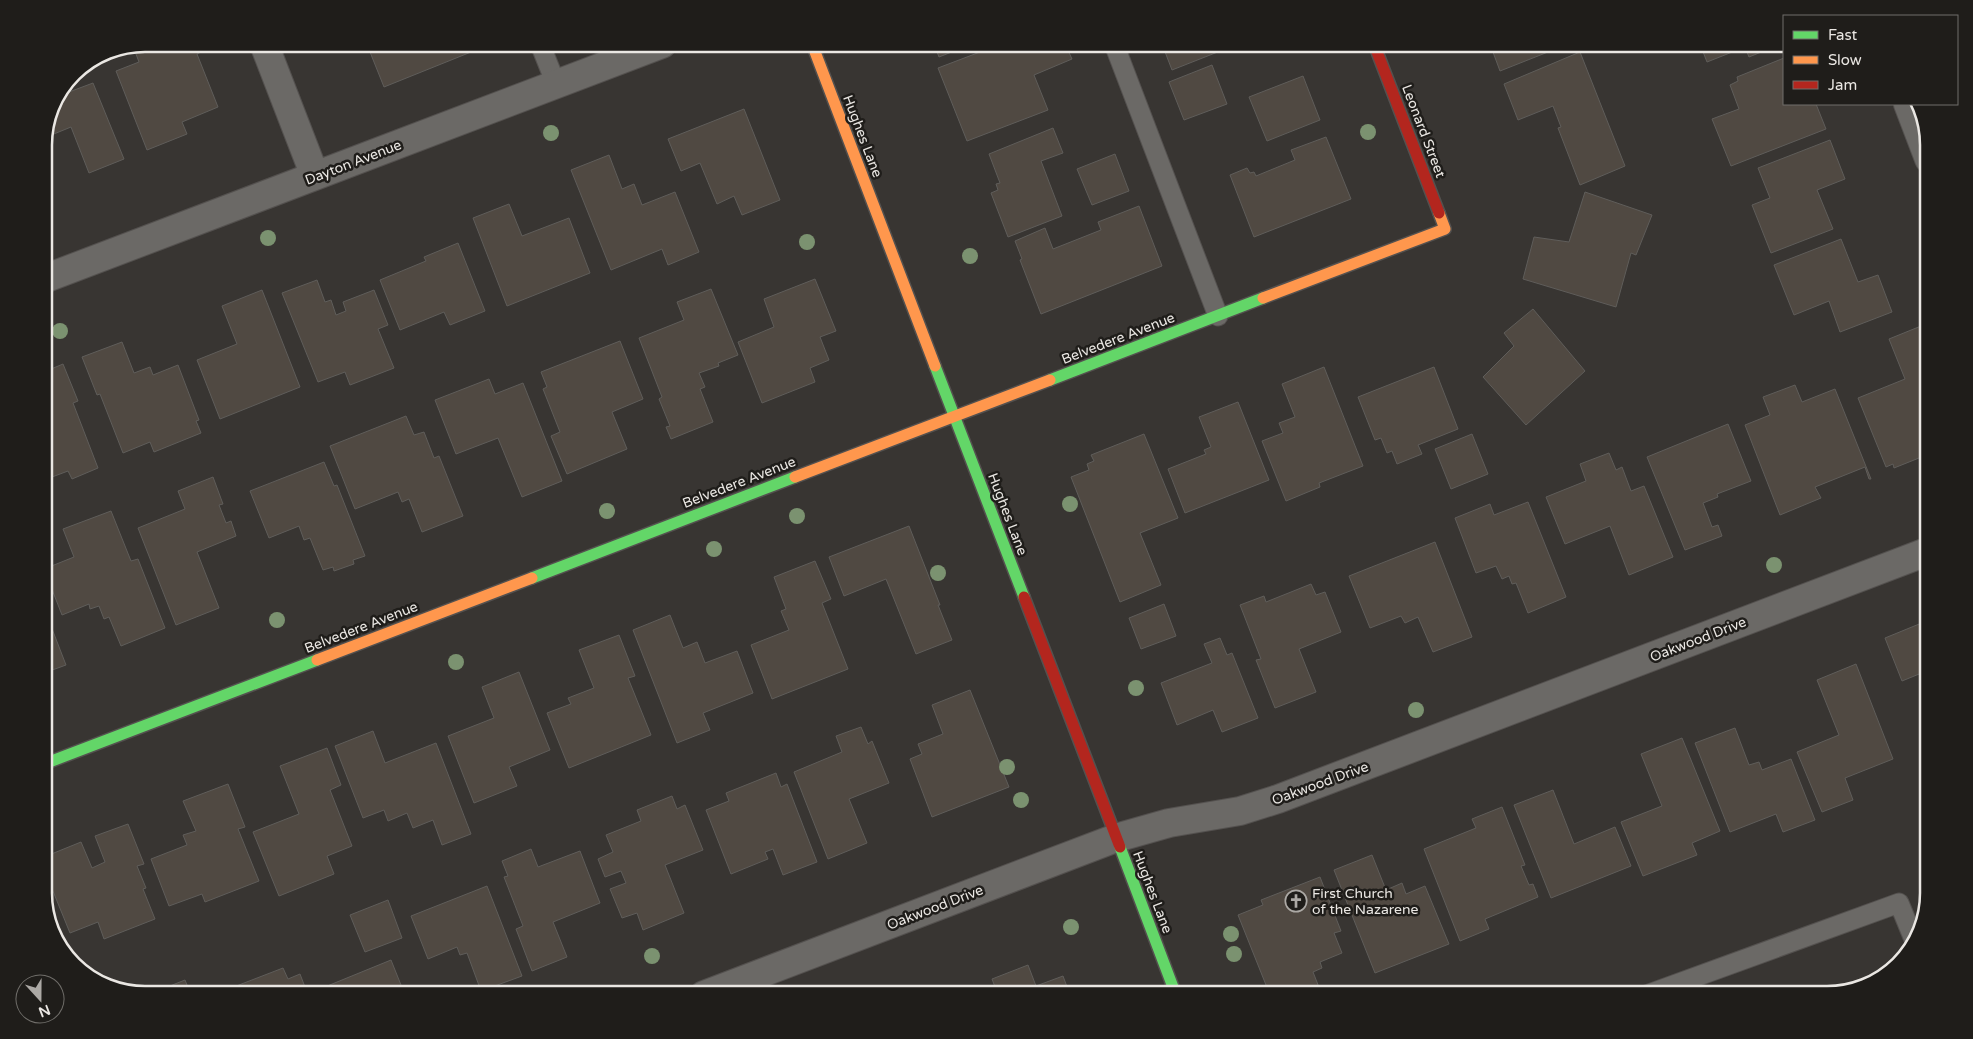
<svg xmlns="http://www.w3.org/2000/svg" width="1973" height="1039" viewBox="0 0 1973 1039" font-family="'Varela Round',sans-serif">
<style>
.building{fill:#504942;stroke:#5f5d5a}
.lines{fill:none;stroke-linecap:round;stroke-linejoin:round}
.lane-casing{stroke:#54514f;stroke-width:21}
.street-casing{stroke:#54514f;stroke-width:30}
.fast-casing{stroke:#54514f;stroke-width:14}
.slow-casing{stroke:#54514f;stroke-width:14}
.jam-casing{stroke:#54514f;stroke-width:14}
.lane{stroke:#6b6966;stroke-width:19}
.street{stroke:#6b6966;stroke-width:28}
.fast{stroke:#63d668;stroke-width:11}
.slow{stroke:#ff974d;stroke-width:11}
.jam{stroke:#b3261e;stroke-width:11}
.tree{fill:#7b9270}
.labels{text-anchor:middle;stroke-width:5;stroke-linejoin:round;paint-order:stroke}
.street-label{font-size:14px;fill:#eae7e3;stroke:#1f1d1a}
.poi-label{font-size:14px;fill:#eae7e3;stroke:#1f1d1a;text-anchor:start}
.rim{fill:none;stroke:#eae7e3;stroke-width:2.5}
</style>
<rect width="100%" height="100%" fill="#383532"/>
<!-- building -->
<path class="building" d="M146 44H198L201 52 197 54 218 107 182 122 187 134 147 150 116 71 139 62 133 46Z
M389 44H479L481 48 384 87 370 52Z
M934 44H972L939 57Z
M1001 44H1065L1072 59 1034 75 1048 110 967 141 938 68Z
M1162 44H1238L1172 70Z
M1490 44H1551L1546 46 1548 52 1500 71Z
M1700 44H1781L1749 57 1745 47 1707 62Z
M1580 52 1625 166 1580 185 1558 128 1561 127 1553 106 1518 120 1504 84Z
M1784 58V104H1816L1826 129 1731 166 1712 119 1739 109 1730 85 1738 81 1737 77Z
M1212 65 1227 104 1184 120 1169 82Z
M1303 76 1320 120 1267 141 1249 97Z
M93 83 124 159 89 173 71 127 44 138 54 101 60 93 61 95Z
M744 109 780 200 742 215 734 196 717 204 700 163 681 171 668 139Z
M1053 128 1063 153 1041 161 1062 216 1008 237 991 193 998 190 996 184 1000 183 989 154Z
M1326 137 1351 199 1254 237 1230 175 1247 168 1250 173 1254 172 1256 176 1295 160 1291 150Z
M1830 140 1845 179 1817 190 1833 229 1771 253 1752 205 1770 198 1758 168Z
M1115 154 1129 191 1092 205 1077 169Z
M609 155 622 189 634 184 642 205 675 192 699 252 668 265 662 249 611 270 571 170Z
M1585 192 1652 215 1636 255 1631 253 1616 307 1523 279 1534 237 1569 242Z
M509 204 522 236 569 218 590 273 507 306 473 218Z
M1139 206 1162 266 1041 314 1020 260 1022 259 1015 241 1045 228 1053 249 1101 230 1098 222Z
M1841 239 1858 282 1878 275 1892 312 1840 332 1829 301 1794 315 1774 265Z
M458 243 485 311 450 325 444 312 400 330 380 280 426 261 424 257Z
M815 279 836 331 820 337 829 360 810 368 815 382 762 403 738 342 774 327 764 299Z
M317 280 325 302 331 300 336 315 346 311 343 302 374 290 388 325 378 329 394 368 350 385 345 372 318 382 282 293Z
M711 289 738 355 718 363 719 366 699 373 705 387 700 389 713 422 671 439 666 427 670 426 659 399 662 397 639 338 684 320 677 302Z
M262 290 300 387 220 419 197 360 237 344 222 306Z
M1533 309 1585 371 1526 425 1483 377 1514 346 1504 333Z
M1926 324 1929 333V454L1894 468 1893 464 1886 467 1858 398 1905 379 1889 339Z
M620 341 643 399 612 412 627 449 567 474 551 436 560 432 543 389 547 387 541 372Z
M122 342 134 373 150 367 153 375 178 365 199 420 196 421 201 433 154 452 150 442 123 453 100 394 97 395 82 357Z
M63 364 78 401 73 403 98 468 72 479 68 471 44 480V372Z
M1324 367 1363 466 1319 483 1320 487 1286 501 1262 441 1283 433 1279 423 1295 417 1282 384Z
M1434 367 1458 429 1418 445 1422 454 1397 464 1392 451 1387 453 1381 438 1375 440 1358 397Z
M489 379 495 394 523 383 562 481 522 497 498 438 456 454 435 400Z
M1795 385 1802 402 1835 389 1871 479H1869L1865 467 1815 487 1821 498 1780 515 1745 425 1770 415 1763 397Z
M1238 402 1269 480 1185 513 1168 469 1206 454 1204 450 1211 447 1199 417Z
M406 416 414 435 424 432 434 458 439 456 463 516 422 532 409 499 402 502 398 492 355 509 330 446Z
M1728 424 1751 481 1717 494 1718 497 1703 503 1712 527 1718 525 1722 536 1685 550 1647 457Z
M1144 434 1178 518 1140 533 1161 585 1120 602 1071 477 1089 470 1087 464 1094 461 1091 455Z
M1472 434 1488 474 1451 489 1435 449Z
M1609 453 1616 470 1622 467 1631 491 1644 486 1673 557 1629 575 1610 526 1565 544 1546 497 1586 481 1580 464Z
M324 462 334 486 337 485 365 556 353 560 354 564 334 571 333 567 323 570 310 538 304 540 299 526 269 538 250 491Z
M213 477 223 504 219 505 226 523 231 521 236 536 197 552 219 608 176 625 138 528 185 509 178 491Z
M1528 502 1566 597 1528 613 1516 583 1512 584 1509 576 1502 579 1496 566 1476 573 1455 518 1490 504 1494 515Z
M111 511 131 561 138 559 165 628 121 646 109 617 104 619 99 606 90 609 89 604 62 615 44 569 74 557 63 529Z
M909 526 940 605H938L952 640 916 654 886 579 844 596 829 557Z
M1435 542 1472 637 1433 652 1418 617 1405 623 1401 616 1370 628 1349 576Z
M815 561 831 599 822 603 848 669 772 699 751 645 789 630 781 611 786 609 774 577Z
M1311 584 1316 595 1325 592 1341 632 1299 649 1316 692 1275 708 1256 660 1261 659 1240 605 1264 596 1266 602Z
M1164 604 1176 636 1141 649 1129 618Z
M44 608 66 665 44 673Z
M670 615 683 648 697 642 705 663 737 651 753 693 703 713 710 730 677 743 633 630Z
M1929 620V670L1902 681 1885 638Z
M619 635 635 676 628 678 651 735 569 768 547 713 571 704 568 698 594 688 579 650Z
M1220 638 1227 655 1232 653 1258 718 1222 732 1213 710 1177 725 1161 683 1212 663 1204 644Z
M1856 664 1893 759 1845 778 1853 800 1822 812 1797 752 1839 735 1817 680Z
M519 672 550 750 509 767 517 786 474 803 448 736 494 718 482 687Z
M970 690 1009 787 932 817 910 759 922 754 918 744 943 734 932 705Z
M861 727 868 744 872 741 889 783 849 799 867 843 828 859 794 772 842 752 836 736Z
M1735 728 1749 765 1759 762 1762 770 1791 759 1815 820 1783 832 1776 814 1730 832 1695 743Z
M373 731 385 763 436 743 471 834 442 845 433 820 413 828 407 813 388 821 384 810 363 818 335 746Z
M1682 738 1720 831 1692 843 1697 855 1643 876 1621 822 1662 806 1641 754Z
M327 748 341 785 330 790 352 846 327 856 334 874 279 896 253 832 299 814 280 766Z
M776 773 781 787 787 784 817 862 783 875 773 849 765 852 768 859 731 874 706 810 729 801 726 793Z
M228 784 245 827 238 829 259 881 205 902 202 894 169 906 151 859 187 845 183 835 196 831 183 801Z
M1553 790 1574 844 1615 827 1631 866 1551 898 1514 805Z
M672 796 677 809 685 805 703 850 665 865 684 913 643 930 637 913 622 918 610 889 626 883 621 871 605 877 598 859 613 852 606 835 641 821 637 810Z
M1502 807 1525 865 1521 866 1529 885 1533 884 1538 897 1485 919 1489 929 1460 941 1424 849 1476 828 1472 819Z
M128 824 144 864 137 866 146 888 143 889 155 919 104 939 98 922 70 933 44 869V857L81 842 92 868 105 862 95 836Z
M531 849 538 867 580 851 600 903 553 922 567 957 532 971 516 929 523 926 504 877 508 876 502 861Z
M1372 855 1386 890 1402 883 1406 894 1425 886 1449 944 1375 973 1334 870Z
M1320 877 1341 931 1334 933 1342 953 1320 962 1322 968 1313 972 1322 995H1270L1238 915 1263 905 1261 900Z
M487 886 522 976 481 991 467 953 460 955 457 947 428 959 411 916Z
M388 900 402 938 365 952 350 915Z
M391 960 405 995H317L315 991Z
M1028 965 1036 986 1063 976 1070 995H998L992 979Z
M283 968 288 979 300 974 308 995H213Z
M185 980 191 995H147Z"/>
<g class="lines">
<!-- lane casing -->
<g class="lane-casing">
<path id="lane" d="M540 44 556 84
M1114 44 1218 316
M1646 995 1899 903 1915 942"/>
</g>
<!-- street casing -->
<g class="street-casing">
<path id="street" d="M264 44 315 176
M1908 104 1929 159
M44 279 662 44
M704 995 1116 838 1169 823 1240 811 1278 799 1929 551"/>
</g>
<!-- fast casing -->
<g class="fast-casing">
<path id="fast" d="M935 366 1024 597
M1050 380 1263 298
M532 578 795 477
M44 764 317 660
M1120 847 1176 995"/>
</g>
<!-- slow casing -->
<g class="slow-casing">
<path id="slow" d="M812 44 935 366
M1263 298 1445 229 1439 213
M795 477 1050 380
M317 660 532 578"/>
</g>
<!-- jam casing -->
<g class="jam-casing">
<path id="jam" d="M1374 44 1439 213
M1024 597 1120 847"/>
</g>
<!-- lane -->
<use href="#lane" class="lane"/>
<!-- street -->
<use href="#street" class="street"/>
<!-- fast -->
<use href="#fast" class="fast"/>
<!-- slow -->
<use href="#slow" class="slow"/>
<!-- jam -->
<use href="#jam" class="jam"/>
</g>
<!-- trees -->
<g class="tree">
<circle cx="1368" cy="132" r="8"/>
<circle cx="551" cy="133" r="8"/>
<circle cx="268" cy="238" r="8"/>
<circle cx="807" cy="242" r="8"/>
<circle cx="970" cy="256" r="8"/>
<circle cx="60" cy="331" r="8"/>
<circle cx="1070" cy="504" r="8"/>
<circle cx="607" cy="511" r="8"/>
<circle cx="797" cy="516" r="8"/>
<circle cx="714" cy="549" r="8"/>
<circle cx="1774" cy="565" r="8"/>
<circle cx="938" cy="573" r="8"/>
<circle cx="277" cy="620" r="8"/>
<circle cx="456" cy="662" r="8"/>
<circle cx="1136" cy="688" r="8"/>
<circle cx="1416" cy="710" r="8"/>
<circle cx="1007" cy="767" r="8"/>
<circle cx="1021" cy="800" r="8"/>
<circle cx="1071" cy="927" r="8"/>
<circle cx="1231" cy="934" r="8"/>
<circle cx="1234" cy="954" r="8"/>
<circle cx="652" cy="956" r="8"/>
</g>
<!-- icons -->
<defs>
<g id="church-ring" transform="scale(1.125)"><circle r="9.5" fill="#1f1d1a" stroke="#aca9a5" stroke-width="1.5"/><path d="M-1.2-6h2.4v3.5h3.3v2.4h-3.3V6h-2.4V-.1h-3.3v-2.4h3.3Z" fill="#aca9a5"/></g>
</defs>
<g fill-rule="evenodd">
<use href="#church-ring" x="1296" y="901"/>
</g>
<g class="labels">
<!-- street labels -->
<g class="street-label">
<text transform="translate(1424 131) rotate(69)" y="5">Leonard Street</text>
<text transform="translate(863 136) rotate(69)" y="5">Hughes Lane</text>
<text transform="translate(353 162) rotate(-21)" y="5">Dayton Avenue</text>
<text transform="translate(1118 338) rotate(-21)" y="5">Belvedere Avenue</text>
<text transform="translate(739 482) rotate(-21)" y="5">Belvedere Avenue</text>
<text transform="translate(1008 514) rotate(69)" y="5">Hughes Lane</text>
<text transform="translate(361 627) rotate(-21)" y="5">Belvedere Avenue</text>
<text transform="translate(1698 639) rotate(-21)" y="5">Oakwood Drive</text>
<text transform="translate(1320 783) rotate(-20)" y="5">Oakwood Drive</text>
<text transform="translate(1153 892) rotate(69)" y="5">Hughes Lane</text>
<text transform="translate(935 907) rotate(-21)" y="5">Oakwood Drive</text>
</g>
<!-- poi labels -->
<g class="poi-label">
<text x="1312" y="898">First Church<tspan x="1312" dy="16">of the Nazarene</tspan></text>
</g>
</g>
<!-- crop -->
<path d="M0 0H1973V1039H0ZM145 52H1827A93 93 0 0 1 1920 145V893A93 93 0 0 1 1827 986H145A93 93 0 0 1 52 893V145A93 93 0 0 1 145 52Z" fill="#1f1d1a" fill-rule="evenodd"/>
<path class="rim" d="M145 52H1827A93 93 0 0 1 1920 145V893A93 93 0 0 1 1827 986H145A93 93 0 0 1 52 893V145A93 93 0 0 1 145 52Z"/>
<!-- legend -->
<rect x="1783" y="15" width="175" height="90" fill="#1f1d1a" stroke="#706e6a"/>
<rect x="1793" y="31" width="25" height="8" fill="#63d668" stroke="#706e6a"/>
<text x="1828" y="40" font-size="15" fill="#eae7e3">Fast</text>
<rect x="1793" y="56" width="25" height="8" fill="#ff974d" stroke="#706e6a"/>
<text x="1828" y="65" font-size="15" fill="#eae7e3">Slow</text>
<rect x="1793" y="81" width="25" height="8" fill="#b3261e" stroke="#706e6a"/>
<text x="1828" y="90" font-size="15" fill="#eae7e3">Jam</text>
<!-- north arrow -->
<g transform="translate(40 999) rotate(159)"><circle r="24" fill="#1f1d1a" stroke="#706e6a"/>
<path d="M0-4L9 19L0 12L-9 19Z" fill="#aca9a5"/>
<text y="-8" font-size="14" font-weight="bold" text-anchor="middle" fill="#eae7e3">N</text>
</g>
</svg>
